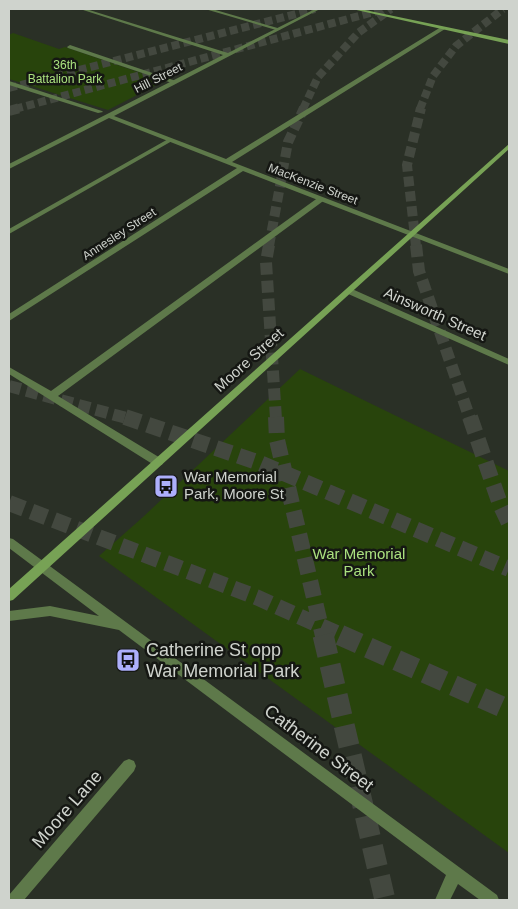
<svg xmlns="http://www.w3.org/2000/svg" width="518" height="909" viewBox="0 0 518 909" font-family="Arial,sans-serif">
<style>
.green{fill:#28440c}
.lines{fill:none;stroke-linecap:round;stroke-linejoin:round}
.highway-tunnel-far4{stroke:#43483f;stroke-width:8;stroke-dasharray:8 4;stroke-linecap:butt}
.highway-tunnel-far3{stroke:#43483f;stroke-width:10;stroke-dasharray:10 5;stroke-linecap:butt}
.highway-tunnel-far2{stroke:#43483f;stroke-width:12;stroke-dasharray:12 6;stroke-linecap:butt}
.highway-tunnel-far1{stroke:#43483f;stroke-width:16;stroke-dasharray:16 8;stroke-linecap:butt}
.highway-tunnel{stroke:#43483f;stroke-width:21;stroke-dasharray:21 10;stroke-linecap:butt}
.lane{fill:#5e794a;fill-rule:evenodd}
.street{fill:#5e794a;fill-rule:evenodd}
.secondary{fill:#77a255;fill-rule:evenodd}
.labels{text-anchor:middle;stroke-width:5;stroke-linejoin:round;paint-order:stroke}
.far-park-label{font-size:12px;fill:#aae17f;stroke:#151713}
.far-street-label{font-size:12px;fill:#cfd3cd;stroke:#151713}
.street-label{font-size:15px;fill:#cfd3cd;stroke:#151713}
.poi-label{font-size:15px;fill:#cfd3cd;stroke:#151713;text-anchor:start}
.park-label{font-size:15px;fill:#aae17f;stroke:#151713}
.near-poi-label{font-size:18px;fill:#cfd3cd;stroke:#151713;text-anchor:start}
.near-street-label{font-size:18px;fill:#cfd3cd;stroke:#151713}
</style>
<rect width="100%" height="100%" fill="#2a3026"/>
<!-- green -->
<path class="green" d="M13 33 59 49 65 47 164 81 108 110 9 79V35Z
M300 369 509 471V853L99 556 143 517Z"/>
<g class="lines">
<!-- highway-tunnel-far4 -->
<path class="highway-tunnel-far4" d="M9 88 315 9
M15 109 385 9
M303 109 318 77 358 33 391 9
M420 109 433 76 456 46 503 9"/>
<!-- highway-tunnel-far3 -->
<path class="highway-tunnel-far3" d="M9 111 20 108
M269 246 288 142 304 108
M416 246 407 165 421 108"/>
<!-- highway-tunnel-far2 -->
<path class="highway-tunnel-far2" d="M269 245 266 262 276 419
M416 245 419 271 470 419
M9 386 130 419"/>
<!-- highway-tunnel-far1 -->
<path class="highway-tunnel-far1" d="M125 417 260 463 509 569
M276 417 277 440 323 636
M470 417 500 504 509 523
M9 503 256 597 343 636"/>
<!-- highway-tunnel -->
<path class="highway-tunnel" d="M323 635 385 900
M340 635 509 710"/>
<!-- lane -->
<path class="lane" d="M205 9H212L281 29 276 30Z
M70 45 176 81 177 82 172 83 68 48 67 47Z
M170 138 173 140 172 141 9 234V229Z
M319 197 326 199 58 396 162 459 163 462 162 465H154L9 374V367L51 391Z
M129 759 134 761 136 766 134 771 24 900H9V895L124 761Z"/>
<!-- street -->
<path class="street" d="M80 9H86L228 53 315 9H320L114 116 226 159 441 27H445V29L232 162 509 269V274L243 171 9 321V314L237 168 109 118 9 169V164L223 55Z
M9 81 102 111 103 112 98 113 9 85Z
M346 289H352L509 359V365L346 293Z
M9 538 13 539 497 895 499 900H480L458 884 450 900H435L446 875 119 630 50 616 9 621V611L50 606 99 616 9 548Z"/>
<!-- secondary -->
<path class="secondary" d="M352 9H360L509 40V44Z
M509 144V149L13 600 9 601V589Z"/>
</g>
<!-- icons -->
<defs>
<g id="bus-square" transform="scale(1.25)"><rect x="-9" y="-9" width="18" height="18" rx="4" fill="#adaffb" stroke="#151713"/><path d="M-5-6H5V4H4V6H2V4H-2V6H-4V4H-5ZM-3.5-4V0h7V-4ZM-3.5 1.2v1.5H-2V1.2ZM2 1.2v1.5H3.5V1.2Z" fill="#111"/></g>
</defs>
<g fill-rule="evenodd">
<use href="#bus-square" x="166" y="486"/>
<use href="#bus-square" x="128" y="660"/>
</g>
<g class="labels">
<!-- far-park labels -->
<g class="far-park-label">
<text x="65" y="69">36th<tspan x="65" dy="14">Battalion Park</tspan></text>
</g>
<!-- far-street labels -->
<g class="far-street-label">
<text transform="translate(158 78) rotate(-27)" y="4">Hill Street</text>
<text transform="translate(313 184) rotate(21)" y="4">MacKenzie Street</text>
<text transform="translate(119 234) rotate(-33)" y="4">Annesley Street</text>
</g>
<!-- street labels -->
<g class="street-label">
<text transform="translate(435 314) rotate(24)" y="5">Ainsworth Street</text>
<text transform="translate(249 360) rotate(-42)" y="5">Moore Street</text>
</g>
<!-- poi labels -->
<g class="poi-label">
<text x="184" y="482">War Memorial<tspan x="184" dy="17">Park, Moore St</tspan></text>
</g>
<!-- park labels -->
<g class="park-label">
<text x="359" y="559">War Memorial<tspan x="359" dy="17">Park</tspan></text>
</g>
<!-- near-poi labels -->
<g class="near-poi-label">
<text x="146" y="656">Catherine St opp<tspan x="146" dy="21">War Memorial Park</tspan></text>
</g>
<!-- near-street labels -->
<g class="near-street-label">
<text transform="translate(319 748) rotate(37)" y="6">Catherine Street</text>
<text transform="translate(67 809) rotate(-49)" y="6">Moore Lane</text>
</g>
</g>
<!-- border -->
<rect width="518" height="909" fill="none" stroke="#cfd3cd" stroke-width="20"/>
</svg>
